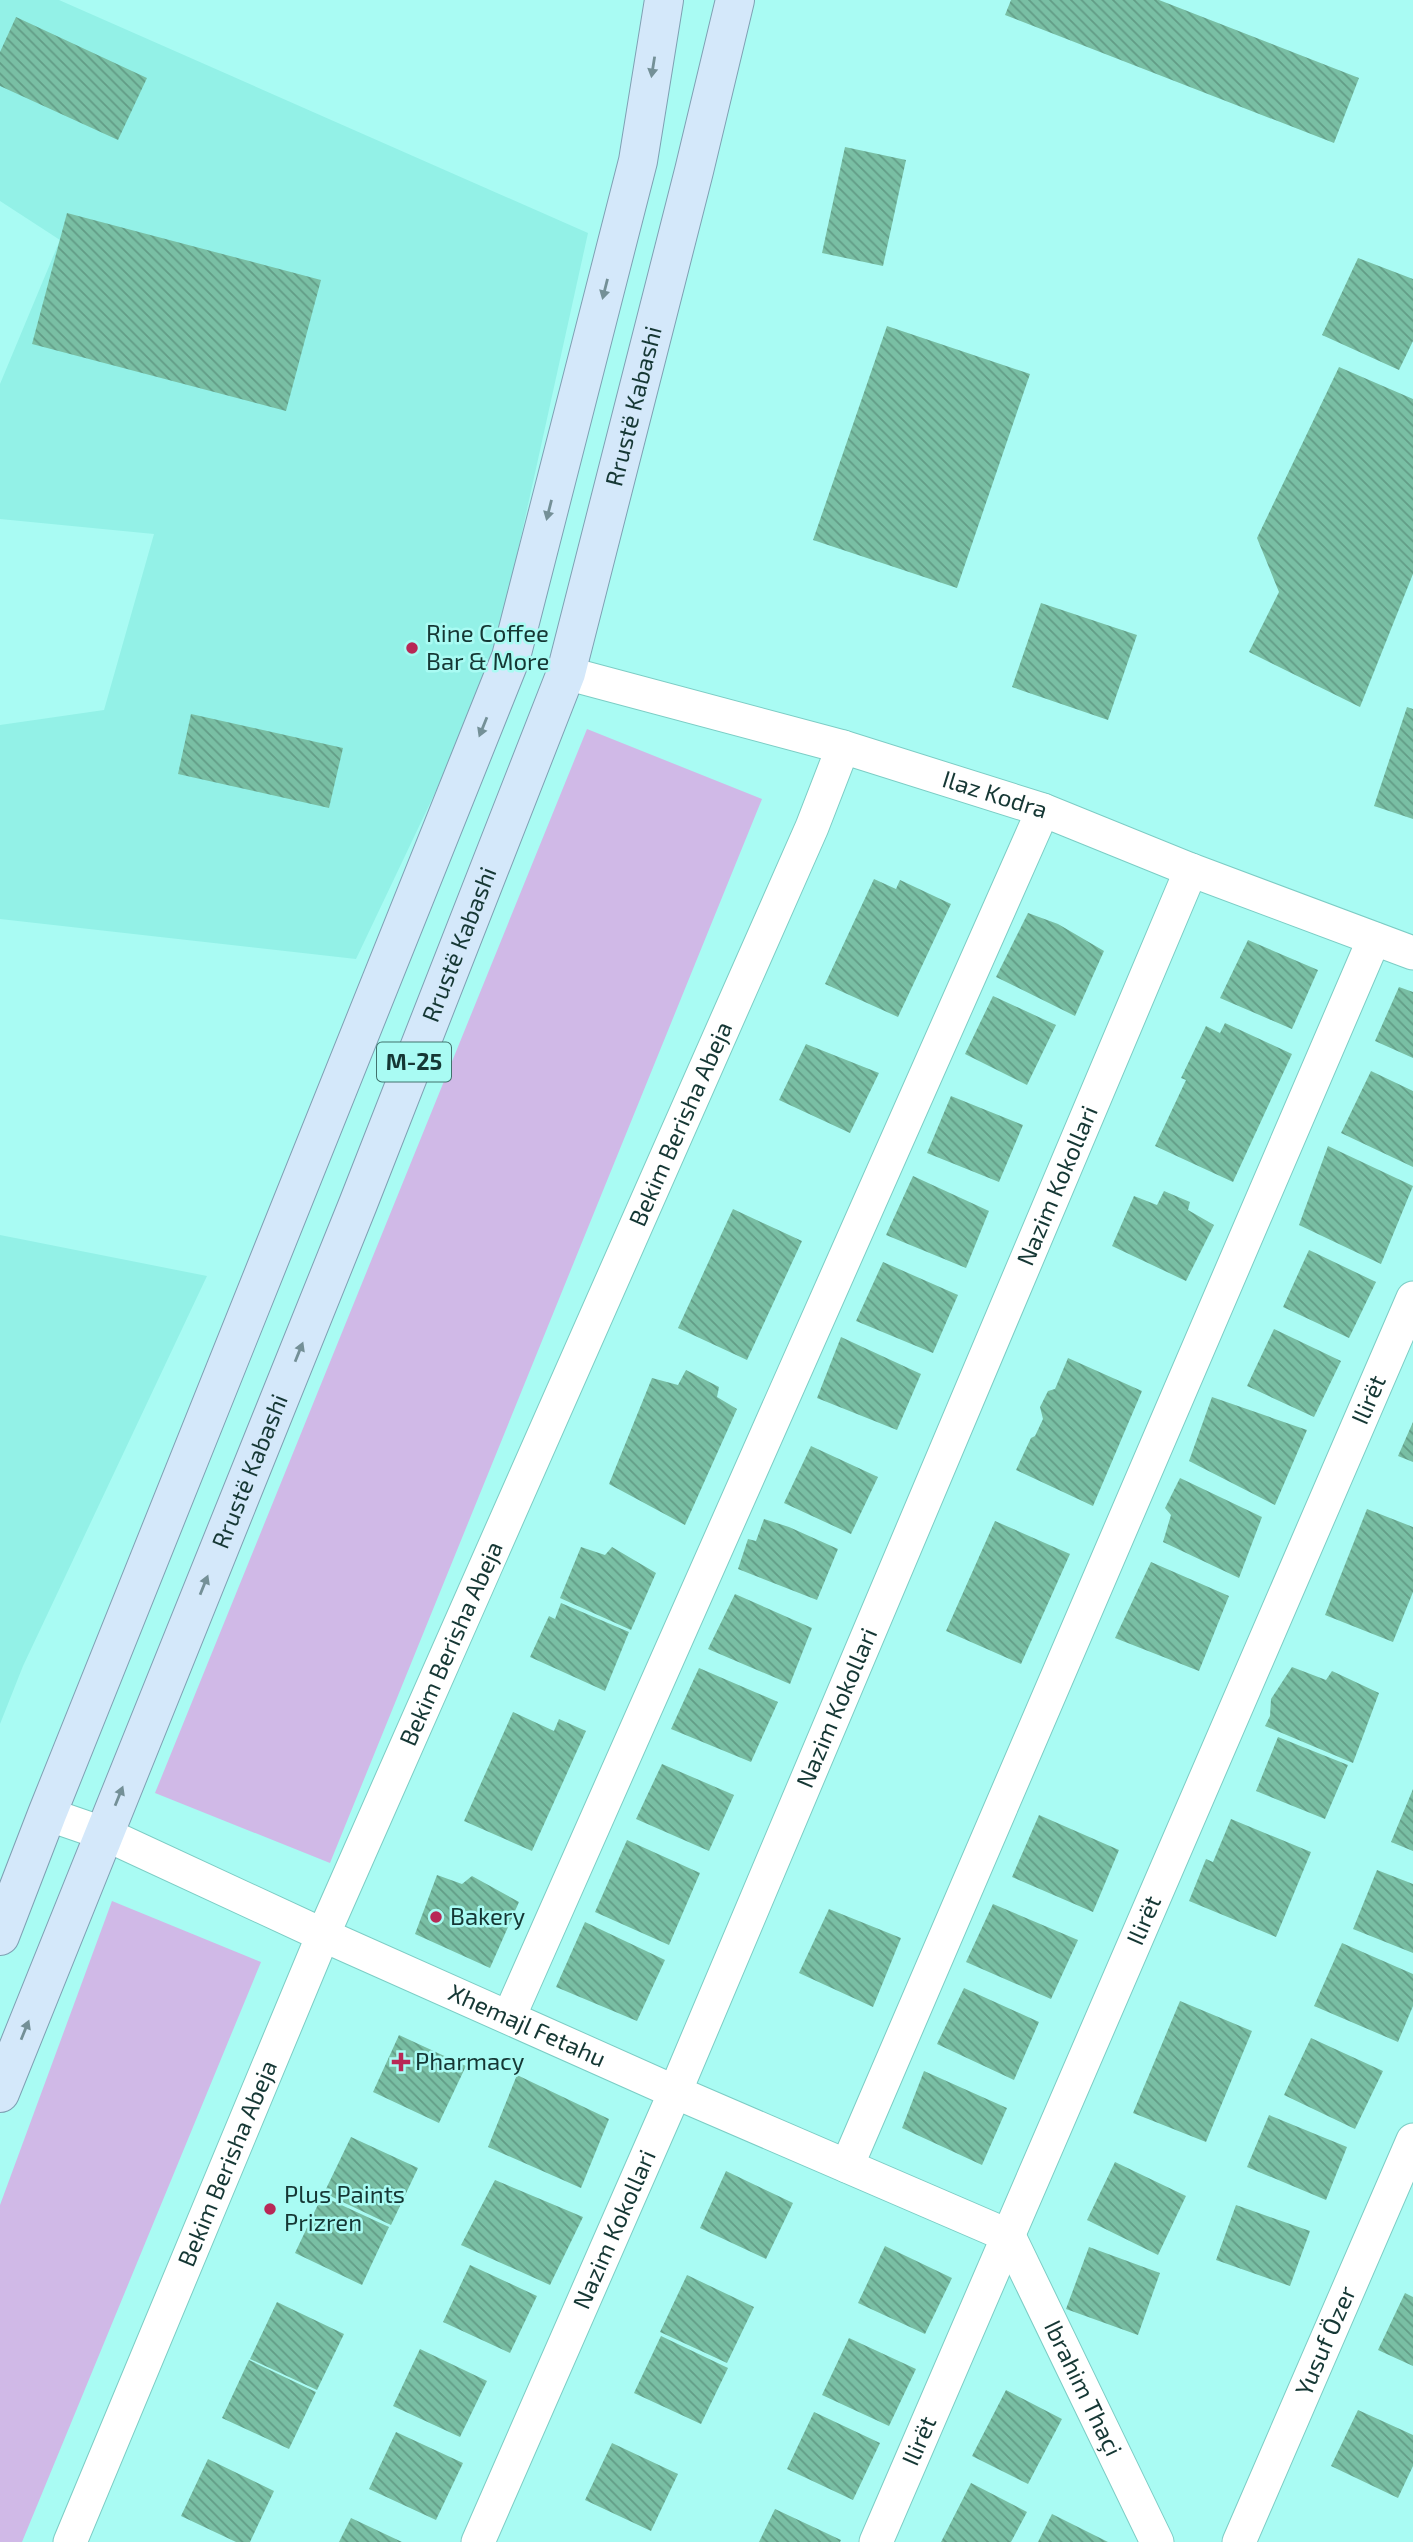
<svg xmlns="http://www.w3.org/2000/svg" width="1413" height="2542" viewBox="0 0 1413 2542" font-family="'Exo 2',sans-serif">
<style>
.built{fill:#93f1e7}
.grass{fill:#d0b9e7}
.building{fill:url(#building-back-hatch)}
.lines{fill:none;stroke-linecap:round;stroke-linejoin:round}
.minor-casing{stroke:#7ccdc5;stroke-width:35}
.primary-casing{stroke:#7fa0b3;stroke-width:40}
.minor{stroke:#fff;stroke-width:33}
.primary{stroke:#d4e8fa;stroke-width:38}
.oneway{fill:#749097}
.poi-dot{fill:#b82856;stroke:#a9fbf3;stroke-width:2.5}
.labels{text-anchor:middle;stroke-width:5;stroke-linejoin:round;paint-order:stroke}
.shield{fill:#a9fbf3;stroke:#41726d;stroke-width:2}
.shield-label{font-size:23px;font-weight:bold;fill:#153734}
.street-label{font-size:24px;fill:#153734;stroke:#a9fbf3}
.poi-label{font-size:24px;fill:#153734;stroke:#a9fbf3;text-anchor:start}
</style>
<defs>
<pattern id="building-back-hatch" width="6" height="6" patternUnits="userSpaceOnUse" patternTransform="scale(1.75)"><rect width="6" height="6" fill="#79bfa4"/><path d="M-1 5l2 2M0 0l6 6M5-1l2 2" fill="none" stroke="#629c86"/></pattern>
</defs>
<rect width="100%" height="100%" fill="#a9fbf3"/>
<!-- built -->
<path class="built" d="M0 0H59L588 233 490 677 356 959 0 919V725L104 710 154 534 0 519V384L60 240 0 201Z
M0 1235 207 1276 23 1666 0 1724Z"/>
<!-- grass -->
<path class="grass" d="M587 729 762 799 330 1863 155 1793Z
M112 1901 261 1962 22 2542H0V2205Z"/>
<!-- building -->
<path class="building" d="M1011 0H1159L1359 78 1334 143 1005 15Z
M16 17 147 78 118 140 0 86V52Z
M845 147 906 160 883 266 822 253Z
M67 213 321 280 286 411 32 344Z
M1358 258 1413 279V341L1399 370 1322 335Z
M887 326 1030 374 957 588 813 540Z
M1339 367 1413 399V574L1360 707 1249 652 1279 592 1257 538Z
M1041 603 1137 635 1108 720 1012 687Z
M1407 707 1413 709V819L1374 806Z
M191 714 343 748 329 808 178 774Z
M874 879 896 889 900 880 951 904 898 1017 825 984Z
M1028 913 1058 924 1104 951 1075 1016 996 977Z
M1248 940 1318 970 1292 1029 1220 998Z
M1399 987 1413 992V1058L1375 1041Z
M993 996 1056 1025 1027 1085 965 1054Z
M1225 1023 1292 1054 1233 1182 1155 1146 1186 1080 1181 1078 1206 1026 1220 1033Z
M806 1044 879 1073 850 1133 779 1100Z
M1371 1071 1413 1091V1167L1341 1133Z
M951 1096 1023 1125 999 1182 927 1153Z
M1328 1146 1413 1186 1381 1264 1299 1225Z
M913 1176 989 1211 966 1268 886 1235Z
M1164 1191 1190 1202 1188 1210 1214 1225 1186 1281 1112 1246 1134 1196 1157 1205Z
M733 1209 802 1241 747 1360 678 1328Z
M1309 1250 1376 1282 1349 1338 1283 1307Z
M883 1262 958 1295 933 1353 856 1321Z
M1274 1329 1341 1361 1314 1417 1247 1386Z
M841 1337 921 1374 897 1430 817 1398Z
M1068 1358 1142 1391 1093 1506 1016 1470 1031 1438 1035 1436 1043 1419 1040 1407 1048 1391 1055 1389Z
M686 1370 719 1387 717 1397 737 1409 685 1525 609 1484 652 1378 678 1385Z
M1212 1397 1307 1430 1275 1505 1189 1461Z
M1413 1422V1462L1398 1456Z
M811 1446 878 1477 851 1534 784 1503Z
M1180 1478 1262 1517 1239 1578 1163 1542 1171 1515 1165 1508Z
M1367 1509 1413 1527V1592L1393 1642 1325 1615Z
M764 1519 789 1527 838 1549 817 1600 738 1569 748 1539 756 1541Z
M995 1521 1070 1554 1021 1664 946 1631Z
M581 1547 605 1555 612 1547 656 1573 631 1630 560 1598Z
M1151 1562 1229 1596 1199 1671 1115 1638Z
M735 1594 812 1628 790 1684 708 1649Z
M561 1603 629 1632 605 1691 530 1657 549 1616 555 1619Z
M1292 1667 1326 1680 1332 1671 1379 1693 1353 1763 1265 1726 1270 1716 1271 1699Z
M699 1668 778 1702 751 1762 671 1729Z
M513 1712 554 1731 559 1719 586 1731 532 1851 464 1821Z
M1278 1737 1348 1765 1325 1819 1256 1791Z
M662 1764 734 1795 709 1851 636 1819Z
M1413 1789V1851L1391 1842Z
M1039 1815 1119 1850 1093 1912 1012 1877Z
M1231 1819 1311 1852 1276 1937 1189 1901 1206 1859 1213 1862Z
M627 1840 700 1873 669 1945 595 1912Z
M1377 1870 1413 1884V1953L1353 1929Z
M437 1875 462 1884 472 1876 519 1902 490 1968 415 1934Z
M993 1904 1078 1940 1051 1999 966 1962Z
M829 1909 901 1938 873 2007 799 1973Z
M585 1922 665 1960 637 2021 556 1987Z
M1342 1943 1413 1974V2006L1398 2042 1314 2006Z
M964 1988 1039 2022 1014 2080 937 2044Z
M1180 2001 1252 2031 1206 2142 1133 2113Z
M399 2035 466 2066 439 2123 373 2092Z
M1311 2038 1383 2071 1355 2129 1284 2095Z
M924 2071 1007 2108 982 2165 902 2128Z
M517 2075 609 2119 581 2188 488 2147Z
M1269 2115 1347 2147 1326 2200 1247 2167Z
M351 2137 418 2168 391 2225 324 2193Z
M1115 2162 1186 2196 1158 2255 1087 2220Z
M726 2171 793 2203 766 2259 700 2228Z
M495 2180 583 2217 550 2285 461 2245Z
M322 2196 389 2227 362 2285 295 2253Z
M1236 2205 1310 2231 1290 2286 1216 2260Z
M885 2246 952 2278 925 2334 858 2303Z
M1089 2247 1160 2273 1138 2335 1066 2309Z
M470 2265 537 2296 510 2353 443 2322Z
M687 2275 754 2307 727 2363 660 2332Z
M1405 2293 1413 2297V2366L1378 2350Z
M277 2302 344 2334 317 2390 250 2359Z
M661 2336 728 2368 701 2424 634 2393Z
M849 2338 916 2369 889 2426 822 2395Z
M420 2349 487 2381 460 2437 393 2406Z
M249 2360 316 2392 289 2449 222 2418Z
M1006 2390 1062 2419 1028 2484 972 2456Z
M1358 2410 1413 2435V2466L1398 2498 1331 2466Z
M814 2412 880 2443 853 2500 787 2469Z
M396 2432 463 2463 436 2520 369 2489Z
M612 2443 678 2474 651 2531 585 2500Z
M208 2459 274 2491 250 2542H236L181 2516Z
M971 2483 1027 2512 1011 2542H941Z
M775 2509 841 2540 840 2542H759Z
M1052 2514 1108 2542H1038Z
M351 2518 402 2542H339Z"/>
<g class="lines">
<!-- minor casing -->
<g class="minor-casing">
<g id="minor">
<path id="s1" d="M566 673 843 747 1043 810 1191 870 1413 953"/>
<path id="s2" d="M47 1814 105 1834 323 1935 675 2092 1009 2236 1157 2542"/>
<path d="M509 2017 1043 810"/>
<path d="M847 2166 1374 939"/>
<path id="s3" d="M70 2542 323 1935 812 827 843 747"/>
<path id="s4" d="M478 2542 675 2092 1191 870"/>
<path id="s5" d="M876 2542 1413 1298"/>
<path id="s6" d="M1239 2542 1413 2140"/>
</g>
</g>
<!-- primary casing -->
<g class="primary-casing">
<g id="primary">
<path d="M0 1936 47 1814 511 657 638 161 664 0"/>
<path id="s7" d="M0 2093 358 1204 566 673 694 171 735 0"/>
</g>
</g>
<!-- minor -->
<use href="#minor" class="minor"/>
<!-- primary -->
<use href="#primary" class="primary"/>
</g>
<!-- one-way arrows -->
<defs><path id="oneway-solid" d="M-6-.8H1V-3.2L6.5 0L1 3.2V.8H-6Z" transform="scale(1.75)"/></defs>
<g class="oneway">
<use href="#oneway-solid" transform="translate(653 67) rotate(99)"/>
<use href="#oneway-solid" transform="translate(605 289) rotate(104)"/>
<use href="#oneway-solid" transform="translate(549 510) rotate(104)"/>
<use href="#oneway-solid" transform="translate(483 727) rotate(112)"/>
<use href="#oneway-solid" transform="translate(299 1352) rotate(-68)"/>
<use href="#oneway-solid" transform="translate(204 1585) rotate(-68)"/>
<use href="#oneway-solid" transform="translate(119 1796) rotate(-68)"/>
<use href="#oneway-solid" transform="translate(25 2030) rotate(-68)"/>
</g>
<!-- markers -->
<g class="poi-dot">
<circle cx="412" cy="648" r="7"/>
<circle cx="436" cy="1917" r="7"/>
<path d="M397.5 2051.5h7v7h7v7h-7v7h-7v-7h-7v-7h7z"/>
<circle cx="270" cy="2209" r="7"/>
</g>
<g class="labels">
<!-- shield labels -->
<rect class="shield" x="377" y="1042.5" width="74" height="39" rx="5"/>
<g class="shield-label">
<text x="414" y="1070">M-25</text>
</g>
<!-- street labels -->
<g class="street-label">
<text dy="8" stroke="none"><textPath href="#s7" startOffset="1804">Rrustë Kabashi</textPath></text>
<text dy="8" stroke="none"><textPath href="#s1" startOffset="446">Ilaz Kodra</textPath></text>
<text dy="8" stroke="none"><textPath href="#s7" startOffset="1237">Rrustë Kabashi</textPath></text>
<text dy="8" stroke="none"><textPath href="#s3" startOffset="1544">Bekim Berisha Abeja</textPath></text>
<text dy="8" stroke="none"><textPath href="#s4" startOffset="1475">Nazim Kokollari</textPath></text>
<text dy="8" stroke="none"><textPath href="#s5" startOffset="1244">Ilirët</textPath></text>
<text dy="8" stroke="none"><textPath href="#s7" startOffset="670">Rrustë Kabashi</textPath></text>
<text dy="8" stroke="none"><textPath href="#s3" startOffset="976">Bekim Berisha Abeja</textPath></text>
<text dy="8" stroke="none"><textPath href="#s4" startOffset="908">Nazim Kokollari</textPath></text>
<text dy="8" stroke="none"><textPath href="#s5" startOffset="677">Ilirët</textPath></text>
<text dy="8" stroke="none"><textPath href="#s2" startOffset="525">Xhemajl Fetahu</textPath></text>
<text dy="8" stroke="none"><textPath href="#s3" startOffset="410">Bekim Berisha Abeja</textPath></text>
<text dy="8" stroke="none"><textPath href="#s4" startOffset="341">Nazim Kokollari</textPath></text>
<text dy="8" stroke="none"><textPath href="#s6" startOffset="219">Yusuf Özer</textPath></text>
<text dy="8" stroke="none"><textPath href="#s2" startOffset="1220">Ibrahim Thaçi</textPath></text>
<text dy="8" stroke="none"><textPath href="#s5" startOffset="110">Ilirët</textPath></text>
</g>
<!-- poi labels -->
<g class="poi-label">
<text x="426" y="642">Rine Coffee<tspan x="426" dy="28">Bar &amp; More</tspan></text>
<text x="450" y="1925">Bakery</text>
<text x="415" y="2070">Pharmacy</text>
<text x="284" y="2203">Plus Paints<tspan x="284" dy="28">Prizren</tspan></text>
</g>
</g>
</svg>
